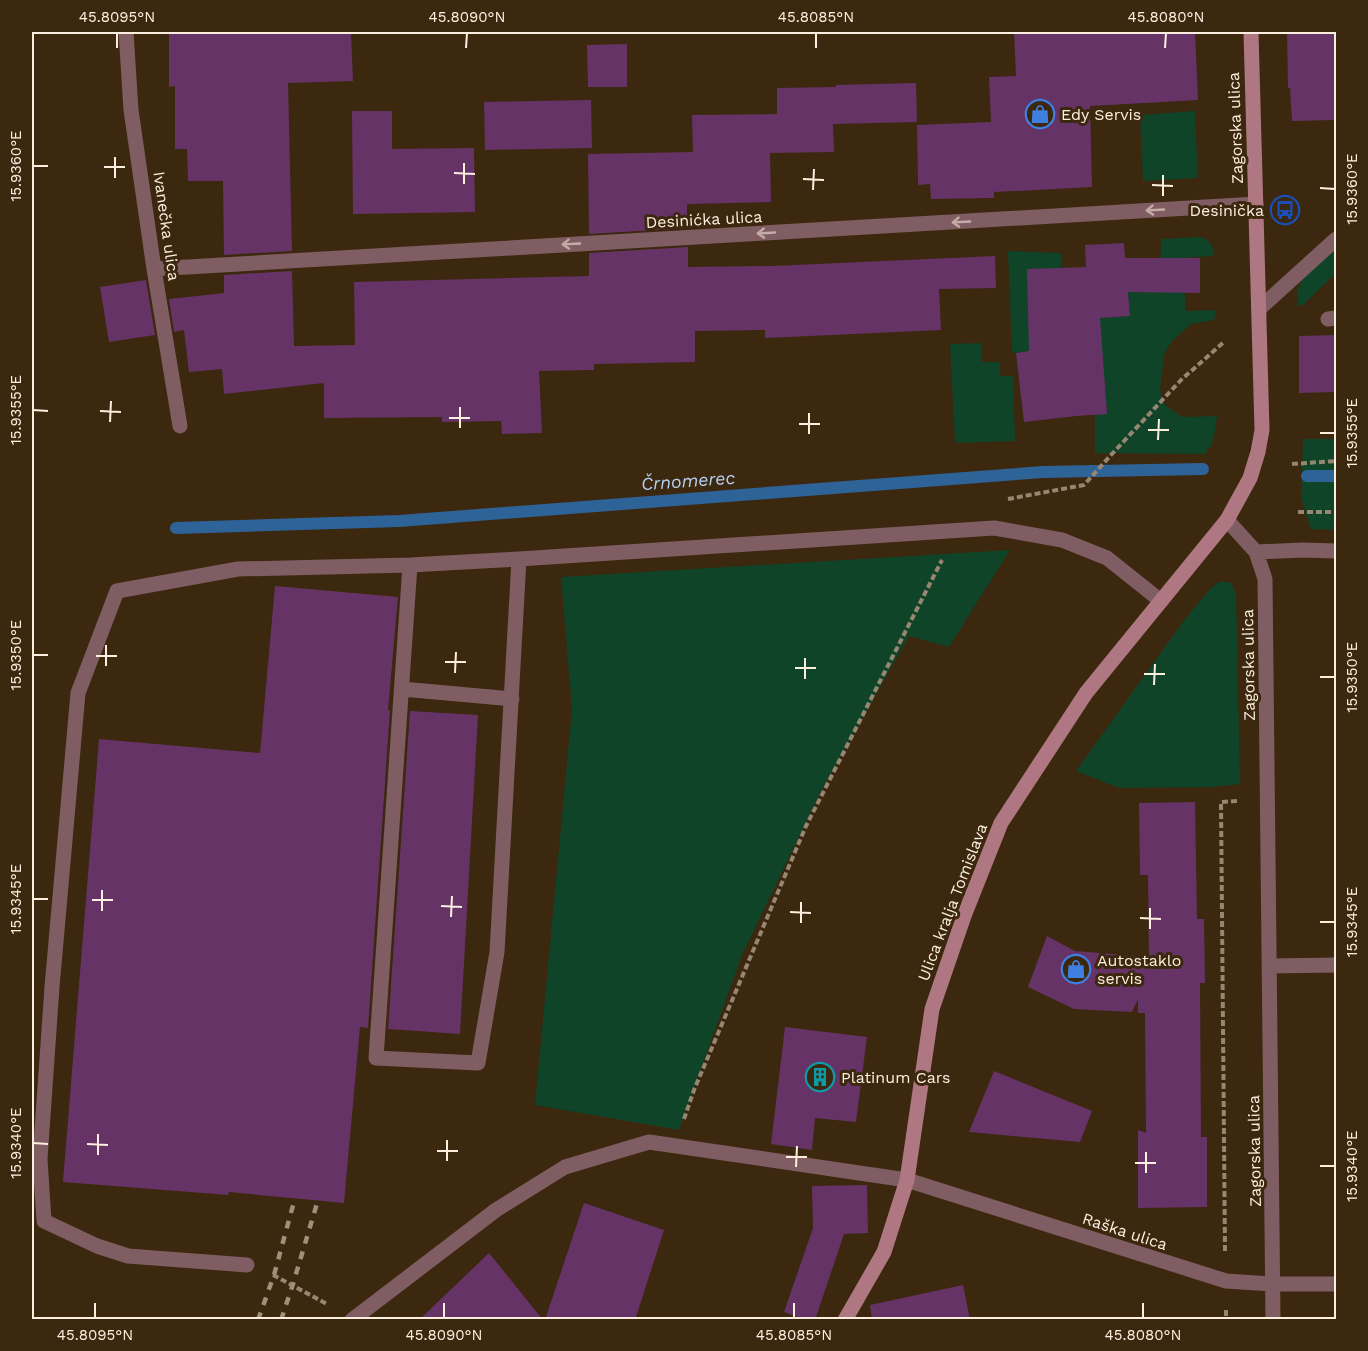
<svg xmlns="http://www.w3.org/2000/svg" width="1368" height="1351" viewBox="0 0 1368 1351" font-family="'Work Sans',sans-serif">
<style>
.green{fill:#0f4429}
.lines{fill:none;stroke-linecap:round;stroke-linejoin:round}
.stream{stroke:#2e6398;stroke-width:12}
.building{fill:#636}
.path{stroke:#978672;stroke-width:4;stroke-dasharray:6 3;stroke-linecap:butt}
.lane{stroke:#805d62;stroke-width:15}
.street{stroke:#805d62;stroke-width:15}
.secondary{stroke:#ae7781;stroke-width:15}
.rail{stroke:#a08f7c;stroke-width:4.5;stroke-dasharray:8 8;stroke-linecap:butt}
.oneway{stroke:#c5ada7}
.ticks{fill:none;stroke:#fdefe0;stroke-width:2}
.labels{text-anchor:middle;stroke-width:6;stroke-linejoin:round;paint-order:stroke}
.poi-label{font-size:16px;fill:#fdefe0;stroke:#3c270f;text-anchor:start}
.street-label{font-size:16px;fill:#fdefe0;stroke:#3c270f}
.water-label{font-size:18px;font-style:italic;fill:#b4d0f0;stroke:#3c270f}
.neatline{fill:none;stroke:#fdefe0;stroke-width:2}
.ticks-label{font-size:15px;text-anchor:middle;fill:#fdefe0}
</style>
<rect width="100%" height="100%" fill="#3c270f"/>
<!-- green -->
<path class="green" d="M1195 111 1198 178 1143 181 1140 115Z
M1199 237 1207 239 1214 249V256L1179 258V292L1185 293V311L1212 310 1216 311 1214 320 1191 324 1172 341 1164 355 1160 390 1165 405 1182 417 1217 416 1215 431 1211 447 1207 448 1206 454 1095 453V415L1107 413 1104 376 1090 319 1130 316 1127 282 1160 280 1161 239Z
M1336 248V273L1303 305 1298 306 1297 290 1305 274Z
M1008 251 1061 253V268L1027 269 1058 348 1012 353Z
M981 343 982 362H1000V376H1013L1015 441 955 443 950 344Z
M1303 439H1336V530L1311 529 1301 498Z
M1010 550 949 647 909 636 820 793 742 955 679 1130 535 1105 572 709 561 577Z
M1220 581 1231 583 1236 595 1240 784 1212 787 1119 788 1076 771 1185 619 1210 589Z"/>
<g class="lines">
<!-- stream -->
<path class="stream" d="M1307 476H1336
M176 528 399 521 1043 472 1203 469"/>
</g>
<!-- building -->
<path class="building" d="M169 32H351L353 81 288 83 292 251 224 255 223 181H188L187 149H175V86L169 87Z
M1014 32H1195L1198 100 1090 106 1092 187 994 192V198L931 199 930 184 918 185 917 125 991 122 989 77 1016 76Z
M1287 32H1336V120L1292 121 1290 88H1288Z
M627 44V87H588L587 45Z
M916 83 917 122 833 124 834 152 770 153 771 202 687 204V228L589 234 588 154 693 152 692 115 777 114V88L836 87V85Z
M591 100 592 148 485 150 484 102Z
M352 111H392V149L474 148 475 212 353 214Z
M1124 243 1125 258H1200V293L1128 292 1130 316 1100 318 1107 414 1076 416 1024 422 1016 353 1029 351 1027 269 1086 267 1085 245Z
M688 247V267L773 266 995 256 996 288 939 289 941 330 765 338V330L695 331V362L594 364V370L539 371 542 433 502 434 501 421 442 422V417L324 418V383L224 394 222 369 189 372 184 330 174 332 169 299 224 293V275L292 271 294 346 355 345 354 282 589 276V253Z
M146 280 155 335 109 342 100 287Z
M1336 335V392L1299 393V336Z
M275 586 398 597 388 710H390L368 1028 360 1027 344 1203 229 1192 228 1195 63 1182 99 739 260 753Z
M410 711 478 715 460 1034 388 1029Z
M1195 802 1197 919H1204L1205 983H1200L1201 1137H1207V1207L1138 1208V1130L1146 1133 1145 1013H1138V999L1132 1012 1074 1009 1028 987 1047 936 1075 951 1149 957 1148 875H1140L1139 803Z
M785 1027 867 1037 856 1122 815 1118 812 1150 771 1144Z
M994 1071 1092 1111 1080 1142 969 1132Z
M867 1185 868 1233 844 1234 815 1320H807L784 1312 813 1228 812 1186Z
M584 1203 664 1230 635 1320H545Z
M489 1253 543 1320H419Z
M963 1285 970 1320H872L870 1305Z"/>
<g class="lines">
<!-- path -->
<path class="path" d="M1292 464 1336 461
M1008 499 1084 485 1111 455 1181 380 1224 342
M1298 512H1336
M684 1119 694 1090 806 826 942 560
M1225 1251 1221 802 1237 801
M273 1275 327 1304
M1226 1310V1320"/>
<!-- lane -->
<path class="lane" d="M1259 309 1336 239
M410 565 376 1058 478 1063 497 952 519 559
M402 689 512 699
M247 1265 128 1256 97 1246 44 1221 40 1159 52 987 78 693 117 591 238 569 410 565 519 559 994 528 1062 540 1107 558 1161 601
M352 1320 496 1210 565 1167 649 1142 907 1180"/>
<!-- street -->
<path class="street" d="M126 32 131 110 154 269 180 426
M154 269 1256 204
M1328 319 1336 318
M1227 520 1256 552 1265 579 1273 1320
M1256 552 1302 550 1336 551
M1269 966 1336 965
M907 1180 1226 1281 1273 1284H1336"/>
<!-- secondary -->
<path class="secondary" d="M845 1320 884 1252 907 1180 932 1009 964 916 1001 823 1086 693 1227 520 1250 478 1258 452 1262 430 1251 32"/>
<!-- rail -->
<path class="rail" d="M258 1320 274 1275 295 1198
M281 1320 293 1284 318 1200"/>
</g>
<!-- one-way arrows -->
<defs><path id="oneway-shaft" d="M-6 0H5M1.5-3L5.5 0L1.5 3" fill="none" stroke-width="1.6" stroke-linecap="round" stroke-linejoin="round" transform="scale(1.5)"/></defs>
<g class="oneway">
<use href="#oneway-shaft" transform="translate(1155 210) rotate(177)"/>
<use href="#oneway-shaft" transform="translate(961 222) rotate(177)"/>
<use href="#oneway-shaft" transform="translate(766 233) rotate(177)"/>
<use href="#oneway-shaft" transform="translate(571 244) rotate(177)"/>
</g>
<!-- ticks -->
<path class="ticks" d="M117 48V33M466 48 467 33M816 48V33M1165 48 1166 33M33 166H48M104 167H125M454 173 475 174M115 178V157M803 179 824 180M464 184V163M1152 185 1173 186M1320 188 1335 189M813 190 814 169M1163 196V175M33 410 48 411M100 411 121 412M449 418H470M110 422 111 401M799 424H820M460 428V407M1148 430H1169M1320 433H1335M809 434V413M1158 440 1159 419M33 655H48M96 656H117M445 662H466M106 666V645M795 668H816M455 673 456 652M1144 674H1165M1320 677H1335M805 679V658M1154 685 1155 664M33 899H48M92 900H113M441 906 462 907M102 911V890M790 912 811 913M451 917 452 896M1140 918 1161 919M1320 922H1335M801 923V902M1150 929V908M33 1143 48 1144M87 1144 108 1145M437 1151H458M98 1155V1134M786 1157H807M447 1161V1140M1135 1163H1156M1320 1166H1335M796 1167 797 1146M1146 1173V1152M95 1318V1303M444 1318V1303M794 1318V1303M1143 1318V1303"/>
<!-- icons -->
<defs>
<g id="shop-ring" transform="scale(1.5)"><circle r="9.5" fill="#3c270f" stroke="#3f7fe0" stroke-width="1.5"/><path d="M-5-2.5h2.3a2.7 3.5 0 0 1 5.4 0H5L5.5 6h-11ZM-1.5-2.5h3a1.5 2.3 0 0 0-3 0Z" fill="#3f7fe0"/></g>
<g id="bus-ring" transform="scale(1.5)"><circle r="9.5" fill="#3c270f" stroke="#1a4fb4" stroke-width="1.5"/><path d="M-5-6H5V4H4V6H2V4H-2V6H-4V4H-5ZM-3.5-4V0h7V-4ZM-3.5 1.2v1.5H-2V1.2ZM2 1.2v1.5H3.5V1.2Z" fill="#1a4fb4"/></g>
<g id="building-ring" transform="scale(1.5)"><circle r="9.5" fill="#3c270f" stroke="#0f9aa8" stroke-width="1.5"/><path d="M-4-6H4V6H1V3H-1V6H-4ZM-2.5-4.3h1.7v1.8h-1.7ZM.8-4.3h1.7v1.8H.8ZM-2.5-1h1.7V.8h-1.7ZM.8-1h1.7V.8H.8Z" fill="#0f9aa8"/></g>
</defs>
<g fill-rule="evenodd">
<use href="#shop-ring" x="1040" y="114"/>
<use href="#bus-ring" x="1285" y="210"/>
<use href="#shop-ring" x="1076" y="969"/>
<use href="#building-ring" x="820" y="1077"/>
</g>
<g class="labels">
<!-- poi labels -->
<g class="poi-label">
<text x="1061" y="120">Edy Servis</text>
<text x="1264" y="216" text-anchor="end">Desinička</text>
<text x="1097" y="966">Autostaklo<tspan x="1097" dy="18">servis</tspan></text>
<text x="841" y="1083">Platinum Cars</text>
</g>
<!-- street labels -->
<g class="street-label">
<text transform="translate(1235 128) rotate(-92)" y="6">Zagorska ulica</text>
<text transform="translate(704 219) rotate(-3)" y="6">Desinićka ulica</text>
<text transform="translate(167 226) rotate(82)" y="6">Ivanečka ulica</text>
<text transform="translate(1248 665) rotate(-91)" y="6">Zagorska ulica</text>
<text transform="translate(952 902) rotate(-69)" y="6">Ulica kralja Tomislava</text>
<text transform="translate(1254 1151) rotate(-91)" y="6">Zagorska ulica</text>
<text transform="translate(1125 1231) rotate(18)" y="6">Raška ulica</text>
</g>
<!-- water labels -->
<g class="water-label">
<text transform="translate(688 481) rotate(-4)" y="6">Črnomerec</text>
</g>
</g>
<!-- border -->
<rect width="1368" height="1351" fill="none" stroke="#3c270f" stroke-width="66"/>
<rect x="33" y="33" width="1302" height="1285" class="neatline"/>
<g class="ticks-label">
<text x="117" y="22">45.8095°N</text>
<text x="467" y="22">45.8090°N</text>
<text x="816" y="22">45.8085°N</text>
<text x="1166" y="22">45.8080°N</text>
<text transform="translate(16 166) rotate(-90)" y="5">15.9360°E</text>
<text transform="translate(1352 189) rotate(-90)" y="5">15.9360°E</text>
<text transform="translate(16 410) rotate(-90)" y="5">15.9355°E</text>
<text transform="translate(1352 433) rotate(-90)" y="5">15.9355°E</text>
<text transform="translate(16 655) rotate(-90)" y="5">15.9350°E</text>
<text transform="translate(1352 677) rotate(-90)" y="5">15.9350°E</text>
<text transform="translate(16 899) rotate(-90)" y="5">15.9345°E</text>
<text transform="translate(1352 922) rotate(-90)" y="5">15.9345°E</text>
<text transform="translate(16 1143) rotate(-90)" y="5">15.9340°E</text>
<text transform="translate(1352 1166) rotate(-90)" y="5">15.9340°E</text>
<text x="95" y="1340">45.8095°N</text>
<text x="444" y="1340">45.8090°N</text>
<text x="794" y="1340">45.8085°N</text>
<text x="1143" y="1340">45.8080°N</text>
</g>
</svg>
